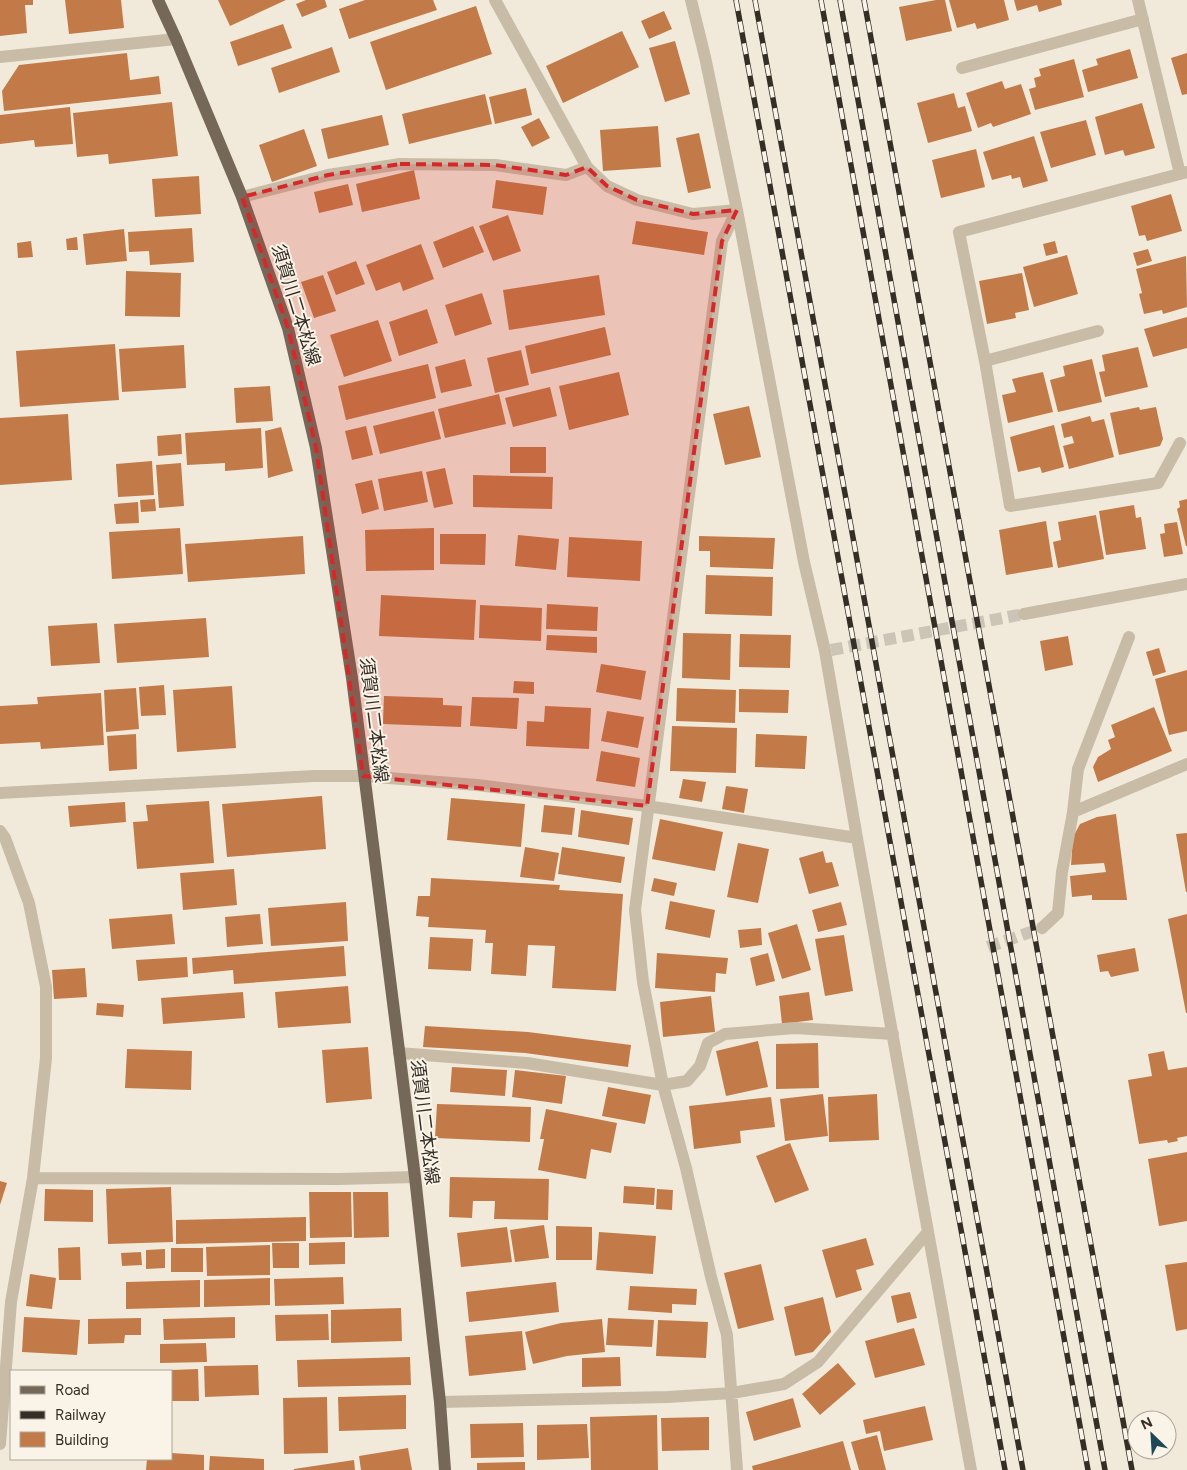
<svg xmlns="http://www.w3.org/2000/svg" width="1187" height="1470" viewBox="0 0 1187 1470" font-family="Figtree,'Noto Sans JP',sans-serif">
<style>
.building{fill:#c27b48}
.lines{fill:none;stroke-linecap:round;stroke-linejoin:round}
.minor-tunnel{stroke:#cbc4b7;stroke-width:12;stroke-dasharray:12 6;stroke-linecap:butt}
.minor{stroke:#c8bca7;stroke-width:12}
.major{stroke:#766859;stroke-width:12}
.rail-casing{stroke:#352e27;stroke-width:5.5}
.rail{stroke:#f9f4e7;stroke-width:4;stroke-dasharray:11;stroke-linecap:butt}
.marked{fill:#d62828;fill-opacity:0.2;stroke:#d62828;stroke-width:4;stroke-dasharray:10 6;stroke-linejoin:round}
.labels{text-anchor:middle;stroke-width:4;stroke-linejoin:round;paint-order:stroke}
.street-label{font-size:18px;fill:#352e27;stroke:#f9f4e7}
</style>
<rect width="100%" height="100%" fill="#f1eadb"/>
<!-- building -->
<path class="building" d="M0 0H33V5H25L27 33 0 36Z
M65 0H121L124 28 69 34Z
M218 0H286L230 26Z
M306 0H325L327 7 302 17 296 4Z
M365 0H433L437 10 349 39 339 9Z
M936 0H945L952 31 906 41 899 7Z
M949 0H1004L1009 20 977 29 975 23 957 28Z
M1014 0H1061L1062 5 1039 12 1037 5 1017 11Z
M476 6 492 54 386 90 370 42Z
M664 11 672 29 649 39 641 21Z
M283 24 292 48 238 66 230 42Z
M622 31 639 67 563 103 546 66Z
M675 41 690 94 665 102 649 48Z
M332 47 340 72 279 93 271 68Z
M1130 49 1138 78 1088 92 1082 70 1098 65 1096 59Z
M127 53 130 80 159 76 161 94 4 111 2 91 19 65Z
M1187 53V94L1182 95 1171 58Z
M1074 59 1084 97 1035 110 1029 89 1036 87 1034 78 1041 76 1039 69Z
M1002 81 1005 89 1021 84 1031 114 993 127 991 123 978 128 966 93Z
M526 88 532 115 495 124 489 97Z
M954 93 958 108 965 106 972 131 928 143 917 103Z
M485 94 492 124 409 144 402 114Z
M172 102 178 156 109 164 108 154 77 157 73 113Z
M1142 103 1155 148 1125 156 1123 150 1105 155 1095 117Z
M70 107 73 144 35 147 34 140 0 144V115Z
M382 115 389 145 328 159 321 129Z
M539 118 550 138 532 147 521 127Z
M1086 120 1096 155 1051 168 1040 132Z
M658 126 661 167 603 171 600 130Z
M304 129 317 166 272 182 259 145Z
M699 133 711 188 688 193 676 138Z
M1034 136 1048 181 1023 188 1020 177 1012 179 1011 175 992 180 983 152Z
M976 149 985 187 941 198 932 160Z
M414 170 420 199 362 212 356 184Z
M199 176 201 214 155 217 152 179Z
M496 180 547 187 543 215 492 208Z
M348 184 353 205 319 213 314 192Z
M1171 194 1182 231 1147 241 1145 235 1139 236 1131 206Z
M508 215 521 251 493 261 479 226Z
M636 221 708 232 704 255 632 244Z
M473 226 484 252 443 268 433 242Z
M192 228 194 262 150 265 149 251 129 252 128 232Z
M124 229 127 261 86 265 83 234Z
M77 237 78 250H67L66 239Z
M31 241 33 257 18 258 17 243Z
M1055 241 1058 253 1046 256 1043 244Z
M421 244 434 279 403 291 400 282 376 291 366 265Z
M1148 249 1152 261 1137 266 1133 253Z
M1067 255 1078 294 1034 307 1023 267Z
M1186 256 1187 307 1163 314 1162 310 1144 314 1139 294 1142 293 1136 269Z
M356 261 365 284 336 295 327 272Z
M126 271 181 273 180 317 125 316Z
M1022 273 1029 310 1015 313 1016 318 987 324 979 281Z
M323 275 336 311 314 318 301 282Z
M599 275 605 315 509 330 503 290Z
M482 293 492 324 455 336 445 305Z
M427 309 438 343 399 356 389 322Z
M1187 317V348L1153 357 1144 329Z
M378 320 392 361 344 377 330 335Z
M605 327 611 355 531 374 525 346Z
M115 344 119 400 20 407 16 351Z
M184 345 186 388 122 392 119 349Z
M1138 347 1148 387 1105 397 1099 372 1105 371 1102 355Z
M521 350 529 385 495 393 487 358Z
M465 359 472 386 441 393 435 367Z
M1092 359 1102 402 1058 412 1050 380 1065 376 1063 366Z
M428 364 436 398 346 420 338 386Z
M619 372 629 415 569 430 559 386Z
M1043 372 1053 412 1008 423 1002 395 1016 392 1012 379Z
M270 386 273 421 236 423 234 388Z
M550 387 557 416 513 427 505 398Z
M499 394 506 424 445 438 438 409Z
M749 406 761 457 725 465 713 414Z
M1139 407 1140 410 1156 407 1163 439 1160 446 1119 455 1110 413Z
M434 411 441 439 380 454 373 426Z
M68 414 72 480 0 485V418Z
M1090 416 1092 422 1104 419 1114 457 1069 469 1063 446 1074 443 1072 436 1064 438 1061 424Z
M1054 425 1064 467 1042 473 1040 467 1018 472 1010 437Z
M366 426 373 455 352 460 345 431Z
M281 427 293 471 268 478 265 431Z
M261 428 263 468 225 471V463L187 465 185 433Z
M181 434 182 454 158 456 157 436Z
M510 447H546V473H510Z
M152 461 154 495 118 497 116 464Z
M181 463 184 506 159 508 156 465Z
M445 468 453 504 434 508 426 472Z
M422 471 428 502 384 511 378 479Z
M473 475 553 477 552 509 473 507Z
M372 480 379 509 362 514 355 484Z
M155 499 156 511 141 512 140 500Z
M1187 499V546H1186L1177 509 1180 507 1179 501Z
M138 502 139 523 116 524 114 504Z
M1134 505 1136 518 1141 517 1146 549 1106 555 1099 511Z
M1096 515 1104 559 1058 568 1053 542 1061 540 1058 522Z
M1046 521 1053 567 1006 575 999 530Z
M1177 522 1183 554 1164 557 1160 534 1165 533 1164 524Z
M180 528 183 574 112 579 109 532Z
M434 528V570L366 571 365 530Z
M440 534H486L485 565 440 564Z
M518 535 559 539 556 570 515 566Z
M303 536 305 574 188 582 185 544Z
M699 536 775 538 773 569 710 567V551H699Z
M569 537 642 541 640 581 567 577Z
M706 575 773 577 772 616 705 614Z
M381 595 476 600 474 640 379 636Z
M547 604 598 607 597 631 546 629Z
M480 605 542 608 541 641 479 638Z
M206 618 209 657 117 663 114 624Z
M97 623 100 663 51 666 48 626Z
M683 633 731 634 730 680 682 678Z
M740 634 791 635 790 668 739 667Z
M547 635 597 637V653L546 650Z
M1068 636 1073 665 1045 671 1040 641Z
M1159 648 1166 672 1153 676 1146 652Z
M601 664 646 671 641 700 596 692Z
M1187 670V731L1169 735 1155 679Z
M514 681 534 682V694L513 693Z
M164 685 166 715 141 716 139 687Z
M232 686 236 748 177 752 173 690Z
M136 688 139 729 106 732 104 690Z
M677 688 736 690 735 723 676 721Z
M739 689 789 690 788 713 739 712Z
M101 693 104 745 41 749 40 742 0 744V706L38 704 37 697Z
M384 696 443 698V705L462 706 461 727 383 724Z
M472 697 519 698 517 729 470 726Z
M545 706 591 708 589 749 526 746 527 721 544 722Z
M1154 707 1172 751 1098 782 1093 767 1098 757 1111 749 1108 740 1115 737 1111 725Z
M607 711 644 717 638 748 601 741Z
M672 726 737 728 736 773 670 771Z
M136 734 137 769 109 771 107 736Z
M756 734 807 736 805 769 755 767Z
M601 751 640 758 635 787 596 781Z
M683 779 706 782 702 802 679 798Z
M726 786 748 789 744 813 722 809Z
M322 796 326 849 227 857 222 804Z
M451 798 525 804 521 847 447 840Z
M209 801 214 863 137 869 133 822 148 821 146 805Z
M125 802 126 822 70 827 68 806Z
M544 805 575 808 572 835 541 832Z
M581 810 633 818 629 845 578 837Z
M1116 814 1127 900H1092V895L1072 897 1070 876 1106 872 1104 863 1071 865 1073 837 1080 824 1097 817Z
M660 819 723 832 715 871 652 859Z
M1187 833V892H1186L1176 834Z
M738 843 769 849 758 903 727 897Z
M525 847 559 853 554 881 520 877Z
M562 847 625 857 621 883 558 874Z
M823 851 826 863 832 862 839 886 809 894 799 858Z
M234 869 237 905 183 910 180 873Z
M431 878 560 885 559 890 623 894 616 991 552 988 555 946 528 945 526 976 491 974 493 943H485L486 930 428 927 429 917 416 916 418 896H430Z
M654 878 677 883 674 896 651 891Z
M670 901 715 910 710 938 665 929Z
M346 902 348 941 271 946 268 908Z
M841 902 847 925 818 932 812 910Z
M172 914 175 944 112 949 109 919Z
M260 914 263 944 227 947 225 917Z
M1187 914V1013H1186L1168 919Z
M797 924 811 970 782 979 768 933Z
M761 928 762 945 740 948 738 930Z
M844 935 853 991 825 996 815 939Z
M430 937 473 939 471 971 428 969Z
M344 946 346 976 234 984 233 970 193 974 192 958Z
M1135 948 1139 971 1111 977 1108 971 1100 972 1097 955Z
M657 953 728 958 726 974 716 973 715 992 655 988Z
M768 953 775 981 756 986 750 958Z
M187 957 188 977 138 981 136 960Z
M85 968 87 997 54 999 52 970Z
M348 986 351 1023 278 1028 275 992Z
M243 992 245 1018 163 1024 161 998Z
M809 992 813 1020 782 1024 779 996Z
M711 996 715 1032 663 1037 660 1002Z
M97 1003 124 1005 123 1017 96 1015Z
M425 1026 528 1032 631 1045 628 1067 525 1053 423 1047Z
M758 1041 768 1087 726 1096 716 1051Z
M818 1043 819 1088 776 1089V1044Z
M368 1047 372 1099 326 1103 322 1050Z
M127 1049 192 1051 191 1090 125 1088Z
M1164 1051 1168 1070 1187 1067V1136L1177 1138 1178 1141 1168 1143 1167 1140 1139 1144 1128 1080 1152 1076 1148 1054Z
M452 1067 507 1070 505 1096 450 1092Z
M515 1070 566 1076 562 1104 512 1097Z
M608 1087 651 1095 645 1124 602 1116Z
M823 1094 828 1136 785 1141 780 1099Z
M877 1094 879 1140 829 1142 828 1097Z
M771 1097 775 1127 740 1131 741 1143 694 1149 689 1106Z
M437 1104 531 1107 530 1142 435 1138Z
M546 1109 617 1123 611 1153 591 1149 586 1179 538 1170 544 1139H540Z
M790 1143 809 1190 775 1203 756 1156Z
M1187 1152V1221L1159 1226 1148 1159Z
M450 1177 549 1179 548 1220 494 1219 495 1201H473L472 1218 449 1217Z
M0 1181 7 1183 0 1205Z
M624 1186 655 1188 654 1205 623 1203Z
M171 1187 173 1242 108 1244 106 1189Z
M45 1189 93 1190V1222L44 1221Z
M657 1189 673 1190 672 1210 656 1209Z
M309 1192H351L352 1237 310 1238Z
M353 1192H388L389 1237 354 1238Z
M306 1217V1241L176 1244V1220Z
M544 1225 549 1258 515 1262 510 1230Z
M556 1226 592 1227V1260H556Z
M507 1227 512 1262 461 1267 457 1233Z
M599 1232 656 1236 653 1274 596 1270Z
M866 1238 874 1265 856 1270 862 1290 836 1298 822 1250Z
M345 1242V1264L309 1265V1243Z
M272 1243H299V1268H273Z
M270 1245V1275L207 1276 206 1247Z
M80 1247 81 1280H59L58 1248Z
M171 1248H203V1272H171Z
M165 1249V1268L146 1269V1250Z
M141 1252 142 1265 122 1266 121 1253Z
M1187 1262V1329L1176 1331 1165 1265Z
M761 1264 774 1320 738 1329 724 1273Z
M30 1274 56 1278 52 1309 26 1306Z
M343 1277 344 1304 275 1306 274 1279Z
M270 1278V1305L204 1307V1280Z
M200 1280V1307L126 1309V1282Z
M556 1282 559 1312 469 1322 466 1292Z
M630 1286 697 1289 696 1305 672 1304V1313L628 1310Z
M910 1292 917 1318 897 1323 891 1296Z
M823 1297 831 1332 813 1352 795 1356 784 1307Z
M401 1308 402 1341 331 1343V1310Z
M328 1314 329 1340 276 1341 275 1315Z
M24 1317 80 1320 77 1355 22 1352Z
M235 1317V1338L164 1340 163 1319Z
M141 1318V1335H125L124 1343 88 1344V1319Z
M608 1318 654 1320 652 1347 606 1345Z
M602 1319 605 1352 567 1356 533 1364 525 1332 561 1323Z
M658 1320 708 1322 706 1358 656 1356Z
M914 1328 925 1365 875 1378 865 1341Z
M522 1331 526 1370 469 1376 465 1336Z
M206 1343 207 1362 160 1363V1344Z
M410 1357 411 1385 298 1387 297 1360Z
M620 1357 621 1386 582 1387V1358Z
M838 1363 856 1384 820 1415 802 1394Z
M258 1365 259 1395 205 1397 204 1366Z
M198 1369 199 1401H171V1370Z
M406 1395V1429L339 1431 338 1397Z
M327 1397 328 1453 284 1454 283 1398Z
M793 1398 801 1427 754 1441 746 1412Z
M925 1406 933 1440 884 1451 880 1431 866 1434 863 1420Z
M657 1415 658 1470H591L590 1417Z
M709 1417V1450L662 1451 661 1418Z
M523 1423 524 1457 471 1458 470 1424Z
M587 1424 589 1458 537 1460V1425Z
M877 1435 886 1470H859L851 1442Z
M843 1441 851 1470H753L752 1466Z
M408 1448 412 1470H361L359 1456Z
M171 1453 204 1455V1470H146L147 1459H171Z
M210 1456 264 1459V1470H209Z
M354 1460 355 1470H294V1469Z
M525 1462V1470H477V1463Z"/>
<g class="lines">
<!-- minor-tunnel -->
<path class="minor-tunnel" d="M831 650 1024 614
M988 947 1042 928"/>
<!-- minor -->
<path class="minor" d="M495 0 587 167 607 186 637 200 693 214 737 210
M691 0 705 57 737 210 804 562 825 651 857 838 971 1470
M1138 0 1180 174
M0 57 176 39
M962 68 1143 19
M242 197 328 175 400 164 495 165 566 175 587 167
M985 361 1098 331
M1180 443 1158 483 1010 506 985 361 959 232 1187 172
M1024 614 1187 584
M0 793 314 776H363L477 785 647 806 857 838
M1073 812 1078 769 1129 637
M0 831 5 838 29 903 46 987V1058L33 1178 11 1302 0 1444
M1042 928 1058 913 1062 872 1073 812 1187 764
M399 1053 527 1063 663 1085 687 1081 700 1066 708 1043 725 1034 795 1028 893 1034
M33 1178 339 1179 415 1177
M440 1402 668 1397 732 1393 784 1384 818 1362 927 1233
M737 1470 727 1335 711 1277 686 1168 663 1085 643 982 635 910 722 241 737 210"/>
<!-- major -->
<path class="major" d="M158 0 176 39 242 197 288 328 316 448 352 678 415 1177 440 1402 445 1470"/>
<!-- rail casing -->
<g class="rail-casing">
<path id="rail" d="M736 0 1005 1470
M755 0 1023 1470
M821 0 1088 1470
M840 0 1105 1470
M864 0 1132 1470"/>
</g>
<!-- rail -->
<use href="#rail" class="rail"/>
</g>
<!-- marked area -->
<path class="marked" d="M400 164 495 165 566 175 587 167 607 186 637 200 693 214 737 210 722 241 647 806 363 776 316 448 288 328 242 197 328 175Z"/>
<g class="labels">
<!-- street labels -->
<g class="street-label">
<text transform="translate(296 305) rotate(73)" y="6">須賀川二本松線</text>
<text transform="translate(374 720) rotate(83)" y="6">須賀川二本松線</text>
<text transform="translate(425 1122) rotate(83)" y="6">須賀川二本松線</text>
</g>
</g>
<!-- legend -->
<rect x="10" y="1370" width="162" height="90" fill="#f9f4e7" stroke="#aba59a"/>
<rect x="20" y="1386" width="25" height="8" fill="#766859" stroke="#aba59a"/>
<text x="55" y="1395" font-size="15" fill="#352e27">Road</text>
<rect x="20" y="1411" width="25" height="8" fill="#352e27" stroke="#aba59a"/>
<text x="55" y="1420" font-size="15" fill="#352e27">Railway</text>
<rect x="20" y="1432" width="25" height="15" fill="#c27b48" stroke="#aba59a"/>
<text x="55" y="1445" font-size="15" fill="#352e27">Building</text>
<!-- north arrow -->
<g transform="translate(1152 1435) rotate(335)"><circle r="24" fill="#f9f4e7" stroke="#aba59a"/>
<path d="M0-4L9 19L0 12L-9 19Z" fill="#1e4855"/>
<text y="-8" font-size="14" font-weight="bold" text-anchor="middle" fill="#352e27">N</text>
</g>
</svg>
